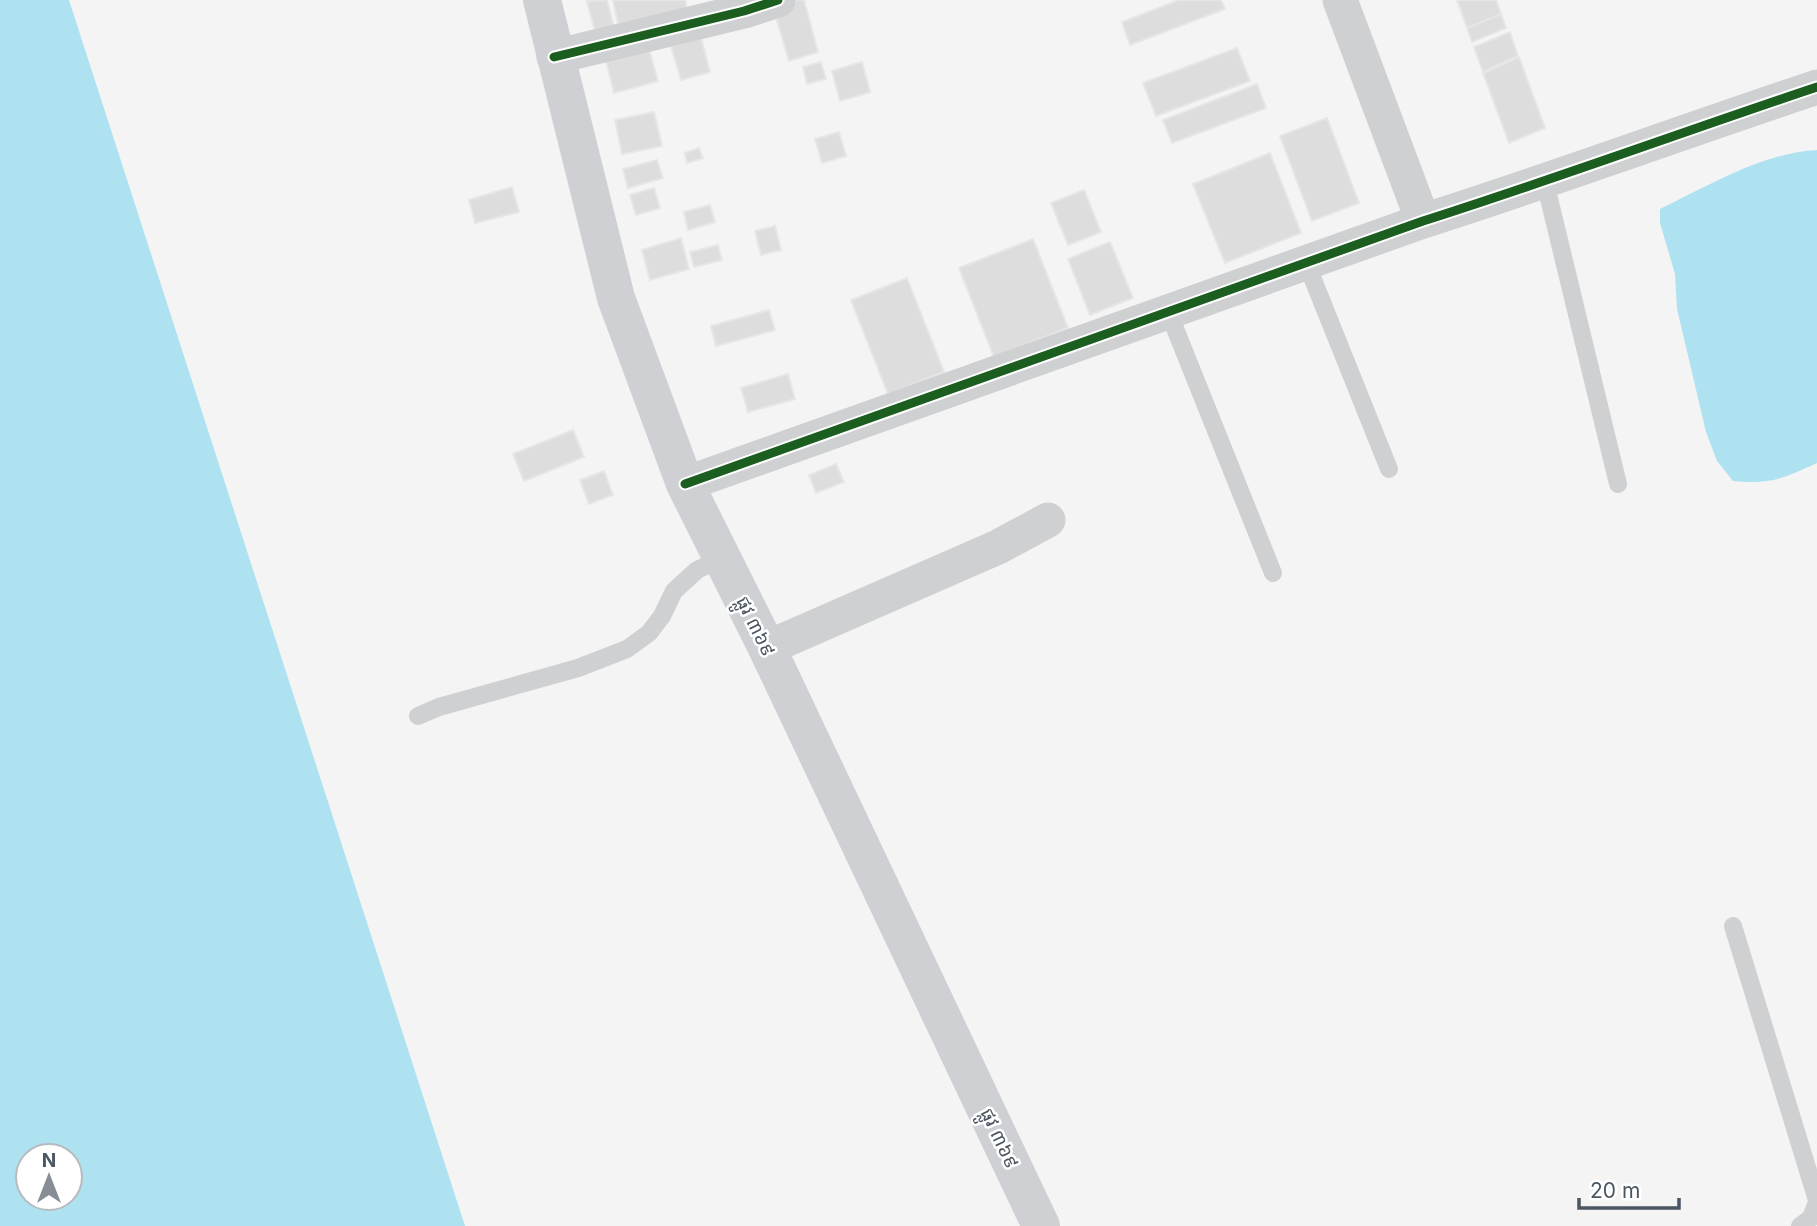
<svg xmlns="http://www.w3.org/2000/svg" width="1817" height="1226" viewBox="0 0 1817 1226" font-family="Inter,'Noto Sans Khmer',sans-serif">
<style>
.water{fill:#aee2f0;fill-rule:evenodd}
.building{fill:#ddddde;stroke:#e5e6e7;stroke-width:2}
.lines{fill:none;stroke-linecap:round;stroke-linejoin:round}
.service{stroke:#ced0d2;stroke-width:18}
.minor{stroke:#ced0d2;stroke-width:35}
.secondary{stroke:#ced0d4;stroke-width:38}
.cycleway-casing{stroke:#fff;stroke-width:13}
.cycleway{stroke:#1b5e20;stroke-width:9}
.labels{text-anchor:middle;stroke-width:5;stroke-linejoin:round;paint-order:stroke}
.street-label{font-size:19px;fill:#4a5661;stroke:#fff}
</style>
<rect width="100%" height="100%" fill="#f4f4f4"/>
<!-- water -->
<path class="water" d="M0 0H69L465 1226H0ZM70 1156V1198H28V1156Z
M1817 150V463C1784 478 1771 485 1733 481L1717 461 1706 432 1677 309 1675 274 1660 223V209C1710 185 1762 153 1817 150Z"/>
<!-- building -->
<path class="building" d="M607 0 614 27 595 32 587 1Z
M613 0H685L687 11 618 24Z
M798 0H804L818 52 789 61 773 7Z
M1179 0H1221L1225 9 1130 45 1122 22Z
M1457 0H1496L1501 14 1467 28Z
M1501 14 1506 28 1472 42 1467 28Z
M1510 32 1518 56 1483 72 1474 47Z
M701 38 710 72 681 80 671 46Z
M1237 48 1250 81 1156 116 1143 83Z
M649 49 658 81 614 93 606 61Z
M1519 57 1545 128 1509 143 1483 73Z
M821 62 826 79 807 84 803 67Z
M862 62 870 92 840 101 832 71Z
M1257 84 1266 108 1172 143 1163 120Z
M654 112 662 146 622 154 615 120Z
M1327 118 1359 203 1312 221 1280 136Z
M839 132 846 156 822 163 815 139Z
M699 148 703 158 687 163 685 153Z
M1270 153 1301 233 1225 263 1193 184Z
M657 160 663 178 628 188 623 169Z
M512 187 519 212 475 223 469 200Z
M654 188 660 208 636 215 630 195Z
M1084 190 1101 232 1068 245 1051 203Z
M710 205 715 222 688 230 684 212Z
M775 226 781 250 761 255 755 231Z
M681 238 689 269 650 280 642 250Z
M1033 239 1068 328 994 357 959 268Z
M1110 242 1133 298 1090 315 1068 259Z
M718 245 722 260 694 267 690 252Z
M907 278 944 372 888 394 851 300Z
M769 310 775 330 716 346 711 326Z
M788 374 795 399 748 412 741 388Z
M573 430 584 457 524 481 513 454Z
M836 464 844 482 816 493 809 475Z
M604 471 613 495 589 504 580 480Z"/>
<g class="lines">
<!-- service -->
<path class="service" d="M1545 182 1618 484
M1306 262 1389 469
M1168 311 1273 573
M418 716 439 707 578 668 627 649 649 633 662 616 674 591 697 570 722 558
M1733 926 1817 1200
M1800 1226 1811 1218 1817 1202"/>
<!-- minor -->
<path class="minor" d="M1340 0 1423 221
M554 57 744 11 778 0
M685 484 1423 221C1555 179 1685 131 1817 87
M767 648 998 547 1048 520"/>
<!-- secondary -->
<path class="secondary" d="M542 0 616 298 685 484 767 648 1041 1226"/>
<!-- cycleway casing -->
<g class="cycleway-casing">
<path id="cycleway" d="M554 57 744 11 778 0
M685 484 1423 221C1555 179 1685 131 1817 87"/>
</g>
<!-- cycleway -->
<use href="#cycleway" class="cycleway"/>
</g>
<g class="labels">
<!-- street labels -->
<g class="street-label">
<text transform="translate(756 626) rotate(64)" y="7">ផ្លូវ ៣៦៩</text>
<text transform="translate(1000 1138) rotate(65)" y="7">ផ្លូវ ៣៦៩</text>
</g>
</g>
<!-- north arrow -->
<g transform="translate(49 1177)"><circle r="33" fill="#ffffff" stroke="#b7bbc0" stroke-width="2"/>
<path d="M0-5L12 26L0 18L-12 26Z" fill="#868d94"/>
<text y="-10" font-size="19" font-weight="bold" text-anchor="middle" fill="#4a5661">N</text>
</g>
<!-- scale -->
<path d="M1579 1198v10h100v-10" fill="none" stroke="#4a5661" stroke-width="3.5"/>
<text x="1590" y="1198" font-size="21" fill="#4a5661" stroke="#ffffff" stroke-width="5" paint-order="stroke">20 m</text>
</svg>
